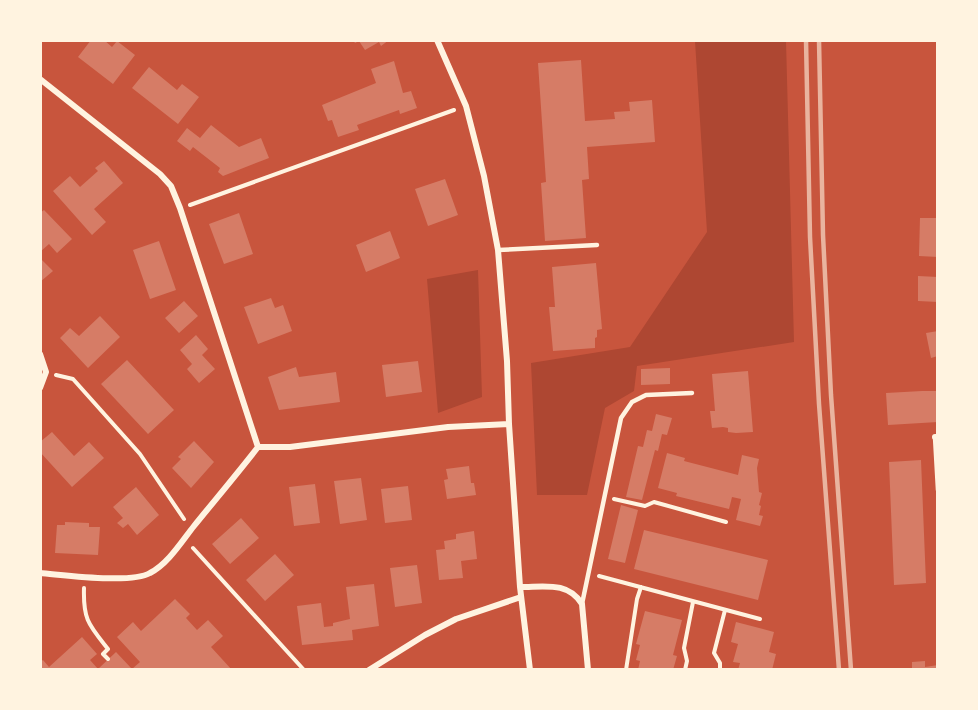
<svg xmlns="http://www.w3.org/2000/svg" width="978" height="710" viewBox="0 0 978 710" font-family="Poppins,sans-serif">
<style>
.green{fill:#ae4732}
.building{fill:#d67c66}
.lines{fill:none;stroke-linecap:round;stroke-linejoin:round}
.path{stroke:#fff3e0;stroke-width:4}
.service{stroke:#fff3e0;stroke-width:4.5}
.minor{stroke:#fff3e0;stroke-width:6}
.rail{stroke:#e9b49f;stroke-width:4.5}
</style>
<rect width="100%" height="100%" fill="#c8553d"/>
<!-- green -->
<path class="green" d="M695 41H786L794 342 637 366 634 391 605 408 587 495H537L531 363 630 347 707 232Z
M478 270 482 397 438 413 427 279Z"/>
<!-- building -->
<path class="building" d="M91 40H104L112 47 117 41 135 55 113 84 78 57Z
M353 40H389L381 46 379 42 365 50 359 41 355 43Z
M581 60 585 121 615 119 614 112 630 111 629 102 652 100 655 142 587 147 589 179 582 180 586 238 545 241 541 183 546 182 538 63Z
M394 61 403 93 411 91 417 108 400 114 399 110 357 125 359 130 338 137 332 120 328 121 322 105 376 83 371 69Z
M149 67 177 90 182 84 199 97 178 124 132 88Z
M211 125 239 147 261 138 269 158 223 176 218 172 220 168 193 147 190 151 177 141 187 128 200 138Z
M104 161 123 183 94 209 106 222 92 235 53 191 70 176 80 187 98 171 95 168Z
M445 179 458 215 428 226 415 189Z
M44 210 72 239 57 253 49 244 40 252V213Z
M239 213 253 254 224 264 209 224Z
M920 218H938V257L919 256Z
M390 231 400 258 366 272 356 245Z
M159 241 176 290 150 299 133 250Z
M40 258 53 271 40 282Z
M596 263 602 329 597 330V337L595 338V348L553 351 549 307H555L552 267Z
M918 276 938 277V302L918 301Z
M271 298 275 308 283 305 292 331 258 344 244 307Z
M184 301 198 316 179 333 165 318Z
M100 316 120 337 88 368 60 338 70 328 79 336Z
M938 331V356L931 358 926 333Z
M196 335 208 349 202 355 215 369 199 383 187 369 192 364 180 350Z
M127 360 174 410 148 434 101 384Z
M418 361 422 392 386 397 382 365Z
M296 367 299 377 336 372 340 402 279 410 268 377Z
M670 368V384L641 385V369Z
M748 371 753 432 736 433 728 432V428L723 427 712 428 710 411H715L712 374Z
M922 391H938V422L888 425 886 393Z
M656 414 672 418 667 435 662 434 658 451 655 450 642 500 626 497 638 446 643 447 647 430 652 431Z
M52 432 74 456 89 442 104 458 72 487 40 452V442Z
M194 441 214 462 191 488 172 468 181 459 178 457Z
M667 453 685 458 684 461 738 475 742 455 759 459 757 468 759 492 762 493 759 505 761 506 759 515 763 516 760 526 736 520 741 499 732 497 729 509 676 496 677 493 658 488Z
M921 460 926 583 894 585 889 462Z
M469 466 471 483H474L476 495 447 499 444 480 448 479 446 469Z
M361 478 367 520 340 524 334 481Z
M315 484 320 523 294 526 289 487Z
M408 486 412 520 385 523 381 489Z
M136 487 159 515 137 535 128 524 123 528 117 523 123 518 113 507Z
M621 505 638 510 625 563 608 559Z
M241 518 259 538 230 564 212 544Z
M65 522 89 523V527H100L98 555 55 553 57 525H65Z
M644 530 768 560 758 600 634 569Z
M474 531 477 559 461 561 463 578 439 580 436 550 445 549 444 541 456 539V534Z
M275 554 294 575 265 601 246 580Z
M417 565 422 603 395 607 390 568Z
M374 584 379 626 352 630 353 640 302 645 297 606 321 603 324 627 333 626V623L350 619 346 587Z
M175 599 190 614 186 618 197 630 208 620 223 636 211 647 232 670H40V662L43 660 49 667 82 637 97 654 90 660 98 669 116 652 132 669 140 662 117 637 133 622 141 631Z
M645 611 682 620 673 655 677 656 673 670H638L640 661 636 660 640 645 636 644Z
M736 622 774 632 769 652 776 654 772 670H738L740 663 733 662 738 644 731 642Z
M925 661V667L938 665V670H912V662Z"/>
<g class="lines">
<!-- path -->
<path class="path" d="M190 205 454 110
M56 375 73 379 140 454 184 519
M614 499 645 506 654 502 726 522
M193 548 304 670
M599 576 760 619
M84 588C83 620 89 625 108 649L103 654 108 659
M626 670 637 599 641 587
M685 670 687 661 684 648 693 602
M720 670V663L714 653 725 610"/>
<!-- service -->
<path class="service" d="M498 250 597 245
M935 437 938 490
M582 604 621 418 632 402 646 395 692 393"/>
<!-- minor -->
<path class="minor" d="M437 40 466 106 484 176 498 250 507 361 509 424 520 587 530 670
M40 79 160 174 171 186 180 208 258 447
M40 354 46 372 40 388
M935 437H938
M258 447H290L448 427 509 424
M40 573C65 575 131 584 150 573 168 564 182 541 194 526 215 500 237 474 258 447
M520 587C544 587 568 581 582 604L588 670
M369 670 425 635 456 619 521 597"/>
<!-- rail -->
<path class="rail" d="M806 40 810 237 819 404 839 670
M819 40 823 235 831 395 851 670"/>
</g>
<!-- border -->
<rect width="978" height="710" fill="none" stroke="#fff3e0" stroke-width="84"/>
</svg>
